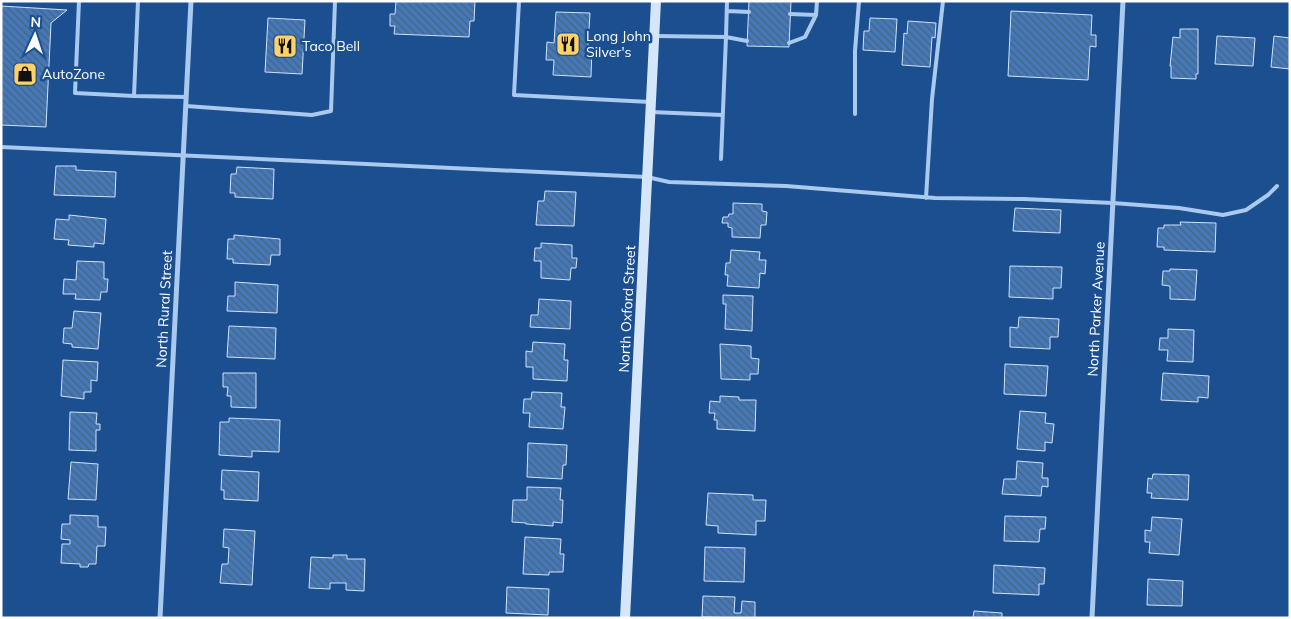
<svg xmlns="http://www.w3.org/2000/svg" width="1291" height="619" viewBox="0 0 1291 619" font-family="Mulish,sans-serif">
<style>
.building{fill:url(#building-back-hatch);stroke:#cfe3fa}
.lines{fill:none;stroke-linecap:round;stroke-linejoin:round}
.lane{stroke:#a9c9ee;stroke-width:4}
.street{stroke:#a9c9ee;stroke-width:5}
.secondary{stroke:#d6e6fa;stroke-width:10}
.labels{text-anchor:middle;stroke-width:5;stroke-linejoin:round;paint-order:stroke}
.poi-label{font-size:14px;fill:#fff;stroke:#1b4f8f;text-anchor:start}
.street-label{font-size:14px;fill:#fff;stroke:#1b4f8f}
</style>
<defs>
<pattern id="building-back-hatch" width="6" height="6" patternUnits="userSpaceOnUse" patternTransform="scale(1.25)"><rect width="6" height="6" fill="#4478b7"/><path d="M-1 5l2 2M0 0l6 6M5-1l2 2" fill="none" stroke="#486282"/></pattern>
</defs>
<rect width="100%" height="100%" fill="#1b4f8f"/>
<!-- building -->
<path class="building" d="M396 1H475L474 21H470L469 37 394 34 395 26H390V14H395Z
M749 1H791L789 47 747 46Z
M1 6 67 10 51 23 46 127 1 125Z
M1011 11 1092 15 1091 35H1096V47L1090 46 1088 80 1008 76Z
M556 12 590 13 588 46H592L591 77 553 75 554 60H546L547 42 554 43Z
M268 18 305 20 302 74 265 72Z
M870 18 897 19 895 52 863 50 864 31H869Z
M908 21 936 23 935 38 932 37 930 67 902 65 904 33 907 34Z
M1180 29H1198V74H1196V79L1171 78V66H1170L1173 37 1180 38Z
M1217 36 1255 38 1253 66 1215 64Z
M1274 36 1290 38V69L1271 67Z
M56 166H76V170L116 172 115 197 54 195Z
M237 167 274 169 273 199 235 197V193H230L231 174H236Z
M545 191 576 192 574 226 536 225 538 201H544Z
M733 203 762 204V211L767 212 766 225H761L760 238 732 237V228L728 227V223H722L723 217H728L729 214H733Z
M1015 208 1061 210 1060 233 1013 231Z
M69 215 106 219 104 244 94 243V247L68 245 69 240 54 239 56 219 69 220Z
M1180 222 1216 223 1215 252 1164 250V247H1157L1158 228H1164V225H1181Z
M234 235 280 239V255H271L270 265 233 263V259H227L228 239H234Z
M541 243 572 245V258H577L576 268H571L570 280 541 278V261H534L535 248H541Z
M731 250 760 252 759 260H766L765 274 760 273 759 288 727 286 728 275H725L726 263H730Z
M77 261 104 262V279H108L107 292H101L100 300 75 299 76 294H63L64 279 76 280Z
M1010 266 1062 267 1061 288H1053V299L1009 297Z
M1170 269 1197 270 1195 300 1170 299V286L1162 285 1163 271H1170Z
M235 282 278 285 277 313 227 311 228 296H235Z
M723 295 753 296 752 331 725 329 726 304H723Z
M539 299 571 301 570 329 530 327 531 315H538Z
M74 311 101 313 98 349 72 347V344L63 343 64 328H72Z
M1019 317 1059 319 1058 337H1050V349L1010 347V327L1018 328Z
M229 326 276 328 275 359 227 357Z
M1168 329 1194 330 1193 362 1167 361 1168 350H1159L1160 338H1168Z
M533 342 565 344 564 360H568L567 381 533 379V367H526V351L532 352Z
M720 344 751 346V358L759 359 758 374H750V380L721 379Z
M63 360 98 362 97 381 91 380V392H84V399L61 396Z
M1005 364 1048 366 1046 396 1004 394Z
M223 373H256V408L231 407V396H227L228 387H223Z
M1163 373 1209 376 1208 398 1198 397V402L1161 400Z
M532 392 562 393 561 407H565L563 429 529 427 530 413H523L524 399H531Z
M720 396 739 397V400H756L755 431 717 429V420H714L715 413H709L710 401 720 402Z
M1020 411 1046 413 1045 423 1054 424 1052 443 1045 442V451L1017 449Z
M70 412 97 413 96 424H100V430H96V451L69 450Z
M229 418 280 420 279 452 252 451V457L219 455 220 422H229Z
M528 443 567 445 566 465H563L562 479 527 477Z
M1017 461 1043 463 1042 478H1048V487L1042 486 1041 496 1002 494 1004 479H1016Z
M71 462 98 464 96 500 68 499Z
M222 470 259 472 258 501 224 499V490H221Z
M1153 474 1189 475 1188 500 1151 498 1152 493H1147L1148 478 1152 479Z
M527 487 561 488 560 500H563L562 523 553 522V526L526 524V523L512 522 513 500H527Z
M708 493 753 495V500H766L765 521H756V535L718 533V526L706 525Z
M70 515 98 516V527H106L105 546H97L96 564H89L88 567H80V564L61 563 62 544H70V540L61 539 62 524H70Z
M1005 516 1046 517 1045 529H1040L1039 542 1004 541Z
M1152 517 1182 519 1179 555 1149 553 1150 542H1145V530L1151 531Z
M224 529 255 531 252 585 220 583 222 564H228L229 548 223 547Z
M525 537 561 539 560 554H564L563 572H549V575L523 574Z
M705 547 745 548 744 582 704 581Z
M333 555H347V559H365L364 591 346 590V583H330V589L309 588 311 557 333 558Z
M994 565 1045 568 1044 584H1039V595L993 593Z
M1148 579 1183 581 1182 606 1147 605Z
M507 587 549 589 548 615 506 613Z
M703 596 735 597 734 613H741L742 601 755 602V618L702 617Z
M974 611 1002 613V618H973Z"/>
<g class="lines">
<!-- lane -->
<path class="lane" d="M79 1 75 93 134 96
M138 1 134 96 186 97
M519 1 514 95 650 102
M727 11 749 12
M790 14 816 15
M656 36 726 37 727 1
M789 43 805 37 816 15 817 1
M186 106 312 115 331 111 335 1
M651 112 722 115
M855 114V51L859 1
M1 147 647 177 669 182 786 186 935 198 1024 199 1113 203 1179 208 1223 215 1246 210 1268 195 1277 186
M721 159 726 37 747 41
M926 198 932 99 943 1"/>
<!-- street -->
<path class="street" d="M160 618 191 1
M1092 618 1123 1"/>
<!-- secondary -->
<path class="secondary" d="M625 618 656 1"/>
</g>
<!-- icons -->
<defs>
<g id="restaurant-square" transform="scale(1.25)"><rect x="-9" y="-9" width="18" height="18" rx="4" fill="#ffd166" stroke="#1b4f8f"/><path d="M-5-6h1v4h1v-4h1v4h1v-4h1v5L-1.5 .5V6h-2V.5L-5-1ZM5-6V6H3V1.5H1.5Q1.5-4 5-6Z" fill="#111"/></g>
<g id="shop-square" transform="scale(1.25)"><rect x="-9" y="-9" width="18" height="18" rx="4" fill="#ffd166" stroke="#1b4f8f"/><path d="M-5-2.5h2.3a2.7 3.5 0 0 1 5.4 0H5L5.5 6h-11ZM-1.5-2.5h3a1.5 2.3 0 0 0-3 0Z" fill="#111"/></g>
</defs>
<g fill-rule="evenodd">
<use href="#restaurant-square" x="568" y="44"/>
<use href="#restaurant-square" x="285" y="46"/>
<use href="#shop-square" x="25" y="74"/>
</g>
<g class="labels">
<!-- poi labels -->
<g class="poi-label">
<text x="586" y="41">Long John<tspan x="586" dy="16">Silver's</tspan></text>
<text x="302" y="51">Taco Bell</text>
<text x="42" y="79">AutoZone</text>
</g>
<!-- street labels -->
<g class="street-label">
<text transform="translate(164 309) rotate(-87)" y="5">North Rural Street</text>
<text transform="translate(627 309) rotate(-87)" y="5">North Oxford Street</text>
<text transform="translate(1096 309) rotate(-87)" y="5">North Parker Avenue</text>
</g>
</g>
<!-- border -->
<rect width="1291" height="619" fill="none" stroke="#ffffff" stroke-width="5"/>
<!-- north arrow -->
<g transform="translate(35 35) rotate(3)" stroke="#1b4f8f" stroke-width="4" paint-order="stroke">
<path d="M0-4L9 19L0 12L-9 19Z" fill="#ffffff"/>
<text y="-8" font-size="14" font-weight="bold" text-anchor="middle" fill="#ffffff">N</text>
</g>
</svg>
